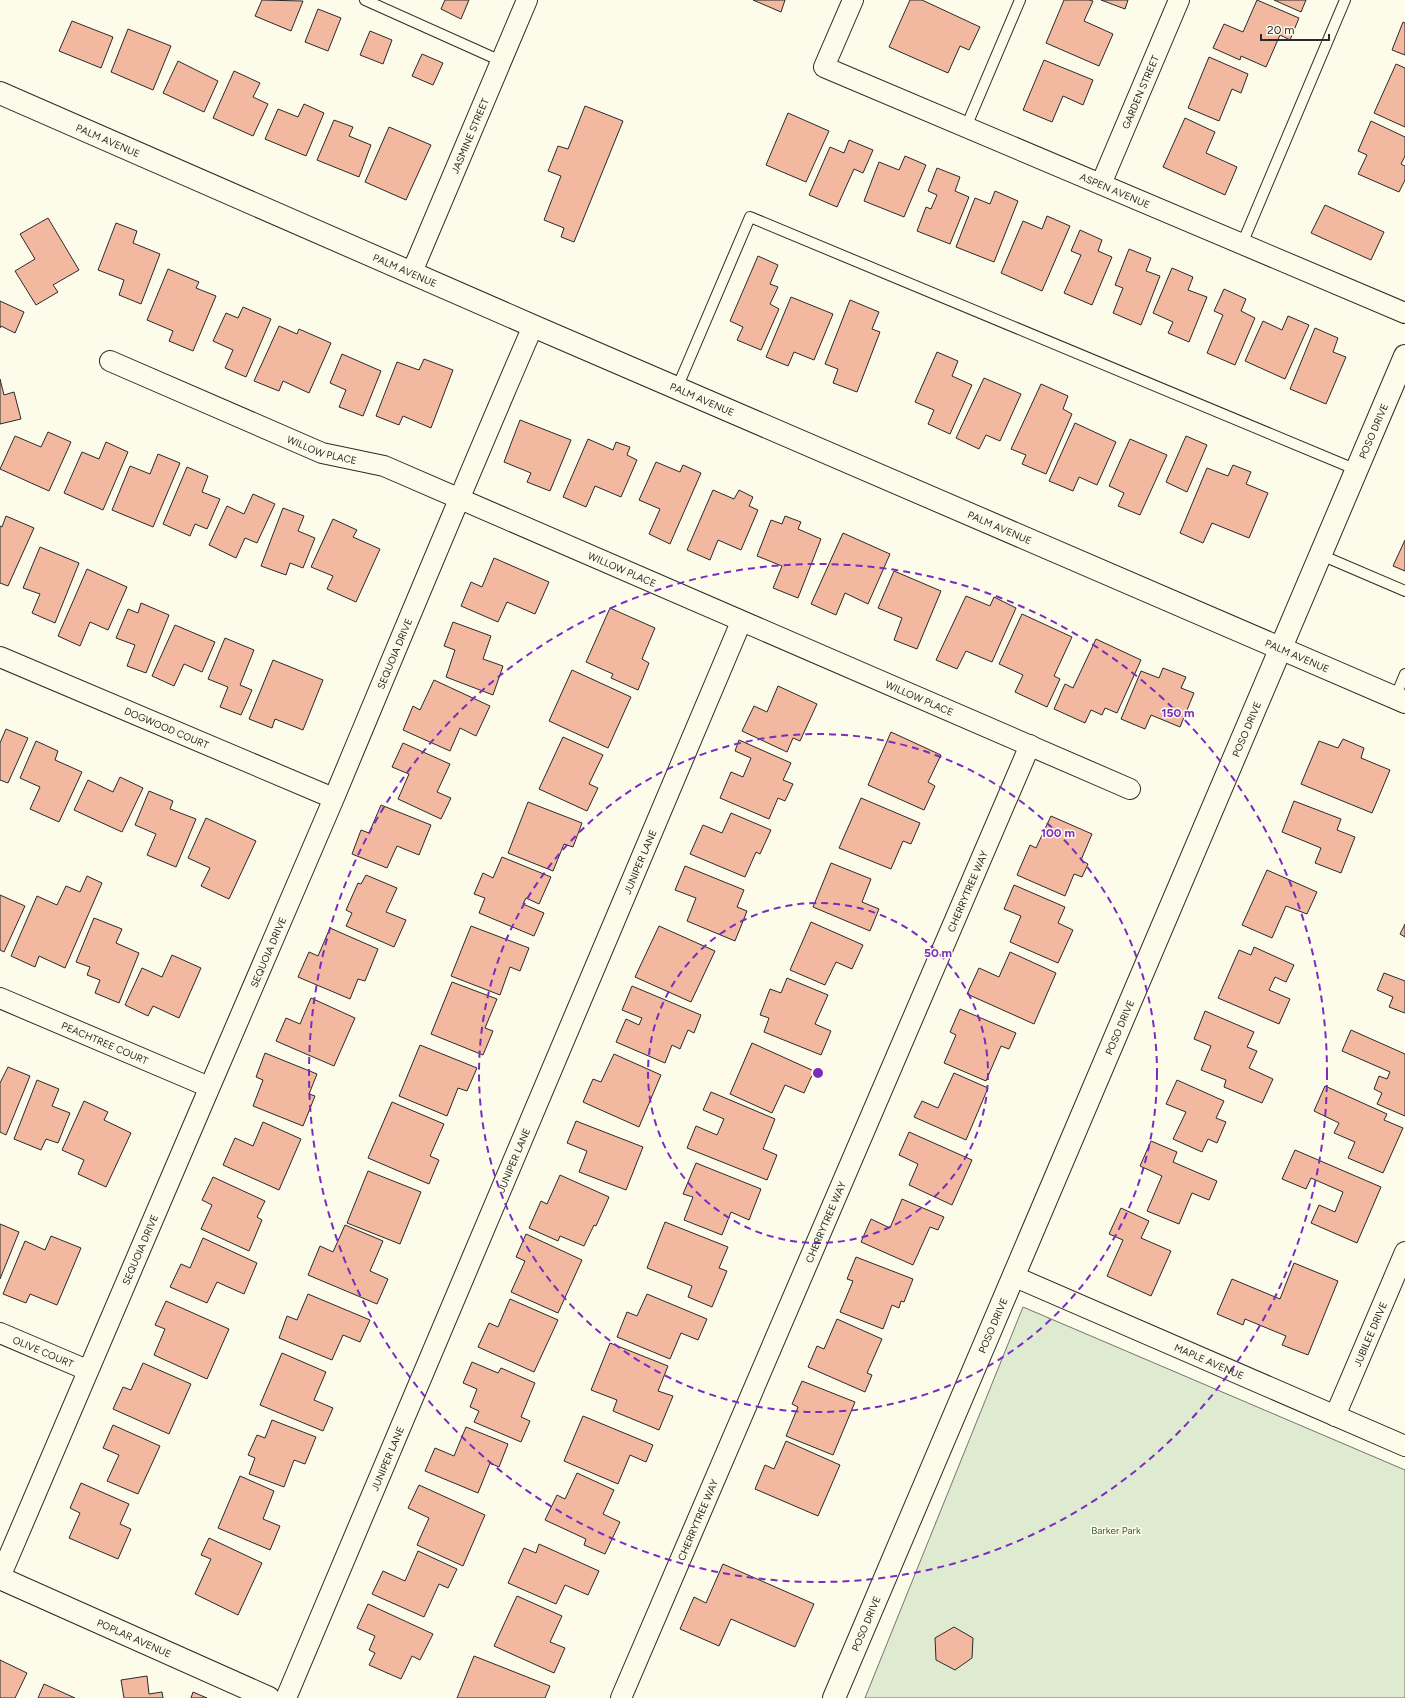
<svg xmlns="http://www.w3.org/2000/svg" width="1405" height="1698" viewBox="0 0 1405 1698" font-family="Figtree,sans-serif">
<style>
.green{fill:#deebd1;stroke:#74746e}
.building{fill:#f2b8a0;stroke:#2b2b2b}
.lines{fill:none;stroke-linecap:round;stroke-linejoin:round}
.service-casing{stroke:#2b2b2b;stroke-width:12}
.minor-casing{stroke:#2b2b2b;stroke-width:22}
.tertiary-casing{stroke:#2b2b2b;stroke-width:24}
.secondary-casing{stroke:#2b2b2b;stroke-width:24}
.service{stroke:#fdfbea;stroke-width:10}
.minor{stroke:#fdfbea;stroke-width:20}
.tertiary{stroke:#fdfbea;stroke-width:22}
.secondary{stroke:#fdfbea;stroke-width:22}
.ring{fill:none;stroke:#7b2cbf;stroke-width:2;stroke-dasharray:7 5}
.labels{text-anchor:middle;stroke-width:3;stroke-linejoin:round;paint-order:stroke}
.street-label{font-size:10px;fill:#2b2b2b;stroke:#fdfbea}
.park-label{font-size:10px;fill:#34623c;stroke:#fdfbea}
.centre{fill:#7b2cbf;stroke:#fdfbea;stroke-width:2}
.ring-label{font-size:12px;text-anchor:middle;font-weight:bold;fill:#7b2cbf;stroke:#fdfbea;stroke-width:3;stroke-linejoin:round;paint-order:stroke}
</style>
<rect width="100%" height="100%" fill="#fdfbea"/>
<!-- green -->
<path class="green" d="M1023 1307 1405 1470V1698H865Z"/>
<!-- building -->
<path class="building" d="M262 0 303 1 291 31 255 16Z
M445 0H469L461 19 441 9Z
M753 0H785L781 12Z
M910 0H922L980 27 969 50 960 46 948 73 889 47Z
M1064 0H1089L1093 1 1084 21 1113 34 1099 66 1046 43Z
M1101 0H1128L1125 9Z
M1257 0 1299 18 1290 40 1280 35 1266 67 1241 56 1240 60 1213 48 1224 24 1243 32Z
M1274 0H1306L1301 12Z
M318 9 341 18 328 51 305 42Z
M72 21 113 37 101 68 59 51Z
M1403 22 1405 23V55L1392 50Z
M128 29 171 46 153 90 111 72Z
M370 31 392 40 383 64 360 55Z
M422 54 443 63 433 85 412 76Z
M1209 57 1248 74 1241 93 1232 89 1219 121 1188 108Z
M1044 60 1093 80 1083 105 1063 96 1052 122 1023 110Z
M178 61 218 81 204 112 163 93Z
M1396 64 1405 68V127L1374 113Z
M234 71 260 83 253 97 268 104 253 136 213 118Z
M304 104 324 113 306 156 265 139 278 109 298 117Z
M585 106 623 121 574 242 561 237 564 228 544 220 561 176 548 171 558 146 568 149Z
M788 113 829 131 806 182 766 165Z
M1185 118 1215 132 1206 153 1237 167 1225 195 1163 167Z
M334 120 353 127 349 136 371 145 359 177 317 160Z
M1371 121 1405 137V156L1401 164 1405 166V180L1399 192 1358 174 1367 155 1358 151Z
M389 127 431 145 406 200 365 182Z
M849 140 873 150 863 173 854 169 837 207 809 195 830 147 844 153Z
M905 156 926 165 904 217 864 201 879 162 899 170Z
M937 168 960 177 955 191 969 197 950 244 917 231 926 207 931 209 937 195 928 191Z
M995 191 1018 201 994 262 956 247 975 198 990 204Z
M1325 205 1384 232 1371 260 1311 233Z
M1047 216 1070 226 1042 291 1001 273 1023 221 1042 229Z
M48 218 79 270 53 285 58 292 36 305 15 271 35 259 20 234Z
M116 223 137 231 133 243 160 254 141 304 119 295 124 280 98 270Z
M1080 230 1102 240 1098 251 1112 257 1092 305 1064 293 1081 255 1071 251Z
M1129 249 1151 258 1146 271 1160 276 1141 325 1113 313 1123 288 1115 285Z
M758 256 778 265 770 284 778 287 770 304 779 309 761 350 737 340 743 327 730 321Z
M1172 268 1193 277 1188 290 1207 297 1189 342 1168 333 1173 322 1153 313Z
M168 269 199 282 196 288 216 296 193 351 169 341 173 331 147 320Z
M1224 289 1246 299 1241 311 1255 318 1235 365 1207 353 1223 315 1214 311Z
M791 297 833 314 814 360 794 352 788 366 766 357Z
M850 300 879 312 872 329 880 332 857 392 833 383 838 369 825 364Z
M0 301 24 312 15 333 1 326 0 328Z
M243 307 271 319 246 377 225 368 233 350 213 341 226 313 238 318Z
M1288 316 1309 325 1285 379 1245 361 1263 321 1282 330Z
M279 326 297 334 299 329 331 343 309 393 283 381 279 391 254 381Z
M1315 328 1338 338 1333 352 1346 357 1326 404 1290 389Z
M937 352 958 361 952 376 972 385 950 434 928 424 934 410 915 402Z
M342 354 381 371 363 416 339 407 346 390 330 383Z
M424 359 453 370 431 428 403 416 399 425 376 416 397 362 419 370Z
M984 378 1021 394 1000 441 986 435 979 449 956 438Z
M0 379 4 395 14 392 21 419 0 424Z
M1041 384 1068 396 1063 409 1072 414 1046 474 1022 464 1026 455 1011 449Z
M520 420 571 440 550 491 527 482 531 473 504 462Z
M1075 423 1116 442 1097 485 1079 477 1073 491 1049 481Z
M48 432 71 442 49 491 0 469 15 436 41 447Z
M1186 436 1207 445 1187 492 1166 482Z
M588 439 613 450 616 442 630 447 627 455 637 460 621 497 595 486 586 507 563 497Z
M1130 439 1167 455 1140 515 1118 506 1124 493 1109 486Z
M106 442 128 452 103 510 64 493 82 452 99 459Z
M158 454 180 463 153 527 112 510 130 466 150 474Z
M656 462 680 472 683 465 701 473 670 544 649 534 660 509 639 500Z
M1233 465 1251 472 1246 484 1268 493 1249 538 1212 523 1203 543 1180 533 1207 468 1228 476Z
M187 467 208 476 202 492 220 499 207 529 195 524 190 536 163 524Z
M713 490 734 499 739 490 753 497 749 506 758 510 741 550 718 540 710 560 687 550Z
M253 494 275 504 257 543 245 538 236 558 209 545 227 506 244 514Z
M283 508 304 516 298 531 315 538 303 568 290 563 286 575 261 566Z
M6 516 34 528 8 586 0 583V526L2 527Z
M785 516 801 522 798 529 821 539 798 598 773 588 782 566 757 556 771 520 782 524Z
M333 519 357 530 353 537 380 549 356 602 327 589 333 576 311 567Z
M843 533 890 554 868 604 845 593 836 615 811 604Z
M1405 540V571L1393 566Z
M40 547 79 563 55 623 32 613 40 594 23 588Z
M494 558 549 582 535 614 507 602 498 622 461 606 471 582 482 587Z
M87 569 127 587 108 630 90 622 80 646 58 636Z
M894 571 941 591 917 649 894 640 902 618 878 608Z
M966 596 990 606 994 597 1016 608 992 662 966 651 957 669 936 660Z
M141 603 169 615 146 673 127 666 135 645 116 638 128 609 138 613Z
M610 608 655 628 642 659 649 663 638 690 611 678 613 674 586 662Z
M1022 614 1072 637 1054 676 1060 679 1047 707 1015 692 1023 675 999 664Z
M453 622 491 636 483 659 503 666 493 695 446 677 455 650 444 646Z
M175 625 215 642 202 672 184 664 174 686 152 676Z
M225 638 254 650 240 685 252 690 241 715 220 707 228 687 208 679Z
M1096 639 1141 660 1117 713 1105 708 1102 715 1091 710 1085 723 1054 709 1065 684 1073 688Z
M273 660 323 680 303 730 275 719 272 728 249 719Z
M1163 668 1186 677 1181 688 1194 693 1180 727 1151 715 1145 729 1121 719 1141 671 1159 678Z
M572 670 631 697 608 748 549 721Z
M434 680 490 706 476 736 460 728 450 751 403 730 413 706 420 710Z
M778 686 817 704 800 741 793 738 787 752 742 731 754 706 767 712Z
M6 729 28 738 8 783 0 780V743Z
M891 732 941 755 928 782 935 786 924 810 868 785Z
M563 737 603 755 589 784 598 788 587 811 539 789Z
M1343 739 1364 748 1361 758 1390 770 1372 813 1301 784 1319 741 1338 748Z
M739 740 791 763 783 780 793 784 785 801 778 798 769 819 720 798 731 772 743 777 751 758 735 751Z
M36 741 58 751 55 760 82 772 59 822 30 809 40 787 20 778Z
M403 743 450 764 437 792 451 798 441 819 398 799 409 774 392 767Z
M120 777 143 788 122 832 74 810 88 780 113 792Z
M149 791 173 801 170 809 196 819 176 867 147 855 156 834 135 825Z
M861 798 920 823 911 844 903 841 891 869 839 848Z
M1294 801 1341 819 1337 830 1355 837 1341 873 1315 863 1321 848 1282 832Z
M528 802 582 823 573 847 564 844 553 871 508 853Z
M381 805 431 825 419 855 397 846 387 868 352 854 361 830 369 833Z
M731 813 771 830 760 854 756 852 745 877 690 854 703 825 722 833Z
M1051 816 1092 834 1081 860 1088 864 1082 877 1074 874 1065 896 1017 875 1030 845 1036 848Z
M206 818 256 841 229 899 201 886 210 868 188 858Z
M502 857 551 877 539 904 526 898 523 904 544 913 534 936 479 913 485 898 474 894 483 873 493 878Z
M831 863 871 879 862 902 879 909 870 931 813 907Z
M685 866 744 890 737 907 747 911 735 941 687 921 696 898 675 890Z
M1267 870 1317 892 1307 914 1286 906 1272 938 1242 925Z
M366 875 397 888 386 912 406 920 394 947 346 926 352 913 346 910 358 883 361 884Z
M87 876 102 883 65 968 39 956 35 967 11 956 37 896 57 905 66 886 80 892Z
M1014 885 1065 907 1058 923 1073 930 1058 963 1010 942 1021 916 1004 909Z
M0 895 25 906 4 952 0 950Z
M94 918 122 929 116 943 139 953 119 1003 95 993 100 980 87 975 90 967 76 962Z
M811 922 863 945 852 969 836 962 825 985 790 970Z
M1405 924V937L1400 934Z
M471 926 529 948 520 971 510 967 500 995 451 976Z
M659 926 715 951 691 1002 635 977Z
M330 928 378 949 365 981 358 979 350 999 298 977 309 952 318 956Z
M1254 947 1294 965 1286 982 1275 977 1269 990 1290 999 1279 1024 1218 998 1239 950 1251 955Z
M1010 952 1056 973 1034 1024 967 994 979 968 999 977Z
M172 955 201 968 179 1018 153 1006 148 1016 125 1005 142 968 162 977Z
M1384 973 1405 981V1013L1389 1007 1393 997 1377 990Z
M787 978 828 995 815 1024 831 1031 821 1055 764 1032 769 1018 760 1015 770 989 781 993Z
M452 982 497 999 485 1028 493 1031 483 1055 431 1034Z
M632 986 701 1015 694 1033 688 1030 680 1049 672 1045 665 1063 616 1042 626 1019 639 1025 642 1018 622 1010Z
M311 998 355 1018 334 1066 276 1041 286 1018 300 1024Z
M960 1009 1016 1033 1009 1049 1001 1046 986 1081 944 1063 956 1035 950 1032Z
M1205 1011 1254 1032 1247 1047 1257 1051 1249 1068 1273 1079 1262 1103 1224 1087 1226 1080 1201 1070 1211 1046 1194 1039Z
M1351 1030 1405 1054V1116L1377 1104 1382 1093 1374 1089 1379 1076 1387 1079 1390 1072 1342 1051Z
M752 1043 814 1071 804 1093 785 1085 772 1113 730 1094Z
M420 1045 477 1068 467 1091 458 1088 447 1116 399 1096Z
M265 1053 317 1074 309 1094 315 1096 303 1126 253 1106 263 1080 256 1077Z
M614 1054 661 1075 639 1127 583 1102 593 1079 601 1082Z
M8 1067 30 1076 6 1135 0 1132V1083Z
M954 1073 988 1088 966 1140 914 1117 922 1101 938 1108Z
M37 1080 59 1089 52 1106 70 1113 58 1143 46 1139 41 1150 14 1139Z
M1177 1080 1224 1101 1216 1118 1226 1122 1217 1143 1208 1139 1202 1152 1173 1139 1186 1112 1166 1104Z
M1325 1086 1387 1114 1384 1120 1403 1128 1383 1173 1348 1158 1355 1142 1334 1133 1339 1123 1314 1111Z
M711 1092 775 1119 763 1149 777 1155 767 1180 687 1148 696 1126 717 1135 724 1119 703 1110Z
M84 1101 108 1112 104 1120 131 1133 106 1187 78 1174 84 1160 62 1150Z
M392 1102 444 1124 430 1156 439 1160 429 1184 368 1158Z
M576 1121 643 1147 626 1190 579 1172 587 1151 567 1143Z
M263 1122 301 1139 279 1190 223 1165 235 1138 253 1146Z
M909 1132 972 1160 952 1205 909 1185 918 1164 899 1155Z
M1151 1141 1177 1152 1173 1162 1217 1181 1209 1200 1192 1193 1179 1224 1147 1211 1162 1176 1140 1166Z
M1295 1150 1381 1187 1357 1243 1311 1223 1319 1205 1335 1212 1343 1192 1311 1178 1306 1189 1282 1179Z
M696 1163 761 1189 749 1220 731 1212 722 1235 684 1220 693 1197 683 1194Z
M368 1171 421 1192 400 1244 347 1223Z
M560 1175 609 1197 596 1226 594 1225 584 1246 560 1236 558 1241 529 1228 541 1201 547 1204Z
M213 1177 265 1201 257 1217 262 1220 249 1251 201 1229 212 1205 202 1200Z
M902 1199 944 1217 938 1230 930 1227 913 1265 861 1242 871 1219 890 1228Z
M1121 1208 1149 1221 1141 1238 1171 1251 1151 1296 1107 1276 1123 1240 1109 1234Z
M665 1222 728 1247 719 1268 727 1271 712 1307 688 1297 692 1286 647 1268Z
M0 1224 19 1232 0 1279Z
M345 1225 383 1241 370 1271 388 1279 377 1304 308 1275 320 1246 333 1252Z
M526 1234 582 1260 558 1313 511 1292 525 1261 516 1257Z
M51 1236 81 1248 57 1305 30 1294 26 1303 3 1294 25 1241 45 1250Z
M203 1238 257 1263 244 1294 217 1282 207 1303 170 1287 181 1264 190 1268Z
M856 1257 913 1279 904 1302 901 1301 899 1308 892 1305 883 1329 840 1312 853 1281 847 1279Z
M1294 1263 1338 1281 1308 1355 1282 1345 1286 1336 1245 1319 1243 1325 1217 1314 1232 1279 1280 1299Z
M308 1294 370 1320 360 1342 343 1335 332 1360 279 1338 287 1316 297 1320Z
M647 1294 707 1319 698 1340 681 1333 670 1359 617 1337 627 1312 637 1316Z
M510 1299 558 1320 534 1372 478 1347 489 1323 498 1327Z
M166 1301 229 1329 207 1379 154 1355 165 1329 155 1325Z
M837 1319 882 1339 867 1373 872 1375 865 1392 808 1367 817 1346 824 1349Z
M610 1343 668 1366 658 1391 673 1396 659 1430 613 1411 617 1400 591 1390Z
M282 1353 326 1372 314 1400 333 1408 323 1431 260 1405Z
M472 1362 498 1373 501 1368 535 1383 521 1417 530 1421 521 1442 474 1422 479 1411 470 1407 477 1389 463 1383Z
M143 1363 191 1384 169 1434 113 1409 123 1387 131 1390Z
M802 1381 855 1402 833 1455 786 1436 798 1407 792 1404Z
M583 1416 653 1445 646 1462 630 1455 618 1484 564 1461Z
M272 1420 316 1437 305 1464 294 1460 284 1487 249 1474 255 1458 248 1455 257 1435 265 1438Z
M113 1425 160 1446 138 1494 107 1481 119 1455 103 1448Z
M466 1427 508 1444 499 1467 490 1463 478 1493 425 1471 435 1448 454 1456Z
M786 1441 840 1465 818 1516 755 1489 765 1465 774 1469Z
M577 1473 614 1490 603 1514 620 1522 605 1554 584 1545 586 1539 545 1520 557 1495 565 1499Z
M240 1476 274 1491 263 1519 280 1526 270 1550 218 1528Z
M81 1483 129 1504 120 1524 131 1529 118 1559 69 1538 80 1513 70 1508Z
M419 1485 485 1515 463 1566 417 1545 429 1518 408 1508Z
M209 1538 262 1563 238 1615 195 1594 211 1559 201 1555Z
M539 1544 599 1571 588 1595 565 1585 556 1604 508 1583 524 1548 536 1553Z
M418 1551 457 1569 448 1588 439 1584 424 1617 372 1594 383 1571 405 1581Z
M723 1564 814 1604 795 1647 731 1619 719 1646 680 1629 694 1597 706 1603Z
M517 1596 562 1616 550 1642 565 1648 554 1673 494 1646Z
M368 1604 433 1634 420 1660 412 1656 401 1679 369 1665 375 1653 369 1650 375 1636 357 1628Z
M954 1627 973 1638 972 1658 955 1670 936 1660 935 1638Z
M474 1656 550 1686 545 1698H457Z
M0 1660 27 1673 15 1698H0Z
M147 1676 149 1694 162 1692 163 1698H124L121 1680Z
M44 1684 75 1698H38Z
M193 1692 207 1698H191Z"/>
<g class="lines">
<!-- service casing -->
<g class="service-casing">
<path id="service" d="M365 0 501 61
M966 127 1020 0
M1242 244 1345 0
M677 388 750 217 1357 470
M1321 555 1405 591
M1395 698 1405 674"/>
</g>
<!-- minor casing -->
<g class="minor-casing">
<g id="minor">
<path id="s1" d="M853 0 824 67 1405 313"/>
<path id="s2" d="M1101 184 1179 0"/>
<path id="s3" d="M412 272 527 0"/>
<path id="s4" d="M110 361 322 453 384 466 1130 789"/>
<path id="s5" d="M0 657 333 798"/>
<path id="s6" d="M0 998 209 1087"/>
<path id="s7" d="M1013 1276 1405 1446"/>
<path id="s8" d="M0 1333 87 1370"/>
<path id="s9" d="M1335 1416 1405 1252"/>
<path id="s10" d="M0 1577C110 1316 223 1058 334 798 400 640 465 483 533 326"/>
<path id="s11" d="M286 1698 741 622"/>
<path id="s12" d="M621 1698 1030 745"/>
</g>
</g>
<!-- tertiary casing -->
<g class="tertiary-casing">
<g id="tertiary">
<path id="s13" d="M0 1578 269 1698"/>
</g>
</g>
<!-- secondary casing -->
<g class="secondary-casing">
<g id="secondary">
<path id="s14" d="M0 93 533 326 1405 702"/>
<path id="s15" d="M834 1698 1405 356"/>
</g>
</g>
<!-- service -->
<use href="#service" class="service"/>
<!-- minor -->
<use href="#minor" class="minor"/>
<!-- tertiary -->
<use href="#tertiary" class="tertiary"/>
<!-- secondary -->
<use href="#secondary" class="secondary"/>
</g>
<!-- distance rings -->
<g class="ring">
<circle cx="818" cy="1073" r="170"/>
<circle cx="818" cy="1073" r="339"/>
<circle cx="818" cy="1073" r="509"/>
</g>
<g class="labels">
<!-- street labels -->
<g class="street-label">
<text dy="4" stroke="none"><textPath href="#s2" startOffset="100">GARDEN STREET</textPath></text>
<text dy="4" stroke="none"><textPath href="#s3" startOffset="148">JASMINE STREET</textPath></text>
<text dy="4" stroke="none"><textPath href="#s14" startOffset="118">PALM AVENUE</textPath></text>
<text dy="4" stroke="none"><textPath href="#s1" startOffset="389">ASPEN AVENUE</textPath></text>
<text dy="4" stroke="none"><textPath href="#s14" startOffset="442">PALM AVENUE</textPath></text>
<text dy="4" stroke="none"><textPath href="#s14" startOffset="766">PALM AVENUE</textPath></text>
<text dy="4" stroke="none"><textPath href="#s15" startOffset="1377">POSO DRIVE</textPath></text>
<text dy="4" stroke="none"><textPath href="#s4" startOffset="230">WILLOW PLACE</textPath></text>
<text dy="4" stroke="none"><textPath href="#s14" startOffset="1090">PALM AVENUE</textPath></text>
<text dy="4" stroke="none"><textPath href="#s4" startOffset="554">WILLOW PLACE</textPath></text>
<text dy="4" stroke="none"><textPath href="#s10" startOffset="1004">SEQUOIA DRIVE</textPath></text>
<text dy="4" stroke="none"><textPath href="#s14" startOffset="1414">PALM AVENUE</textPath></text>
<text dy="4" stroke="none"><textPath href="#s4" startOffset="878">WILLOW PLACE</textPath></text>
<text dy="4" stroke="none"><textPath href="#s5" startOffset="181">DOGWOOD COURT</textPath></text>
<text dy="4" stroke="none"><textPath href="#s15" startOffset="1053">POSO DRIVE</textPath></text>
<text dy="4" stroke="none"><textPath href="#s11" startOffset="908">JUNIPER LANE</textPath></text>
<text dy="4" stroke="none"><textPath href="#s12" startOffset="878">CHERRYTREE WAY</textPath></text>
<text dy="4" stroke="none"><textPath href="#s10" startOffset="680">SEQUOIA DRIVE</textPath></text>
<text dy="4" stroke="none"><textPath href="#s15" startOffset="729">POSO DRIVE</textPath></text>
<text dy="4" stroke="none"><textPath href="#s6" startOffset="114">PEACHTREE COURT</textPath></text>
<text dy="4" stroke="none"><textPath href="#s11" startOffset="584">JUNIPER LANE</textPath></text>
<text dy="4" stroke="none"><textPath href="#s12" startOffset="518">CHERRYTREE WAY</textPath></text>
<text dy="4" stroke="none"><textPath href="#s10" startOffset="356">SEQUOIA DRIVE</textPath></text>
<text dy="4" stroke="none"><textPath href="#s15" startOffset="405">POSO DRIVE</textPath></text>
<text dy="4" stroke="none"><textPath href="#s9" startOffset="89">JUBILEE DRIVE</textPath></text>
<text dy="4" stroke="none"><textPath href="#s8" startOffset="47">OLIVE COURT</textPath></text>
<text dy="4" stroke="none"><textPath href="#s7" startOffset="214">MAPLE AVENUE</textPath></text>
<text dy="4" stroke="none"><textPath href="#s11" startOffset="260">JUNIPER LANE</textPath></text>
<text dy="4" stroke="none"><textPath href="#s12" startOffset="194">CHERRYTREE WAY</textPath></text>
<text dy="4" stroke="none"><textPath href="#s15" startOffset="81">POSO DRIVE</textPath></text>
<text dy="4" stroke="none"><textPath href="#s13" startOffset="147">POPLAR AVENUE</textPath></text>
</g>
<!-- park labels -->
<g class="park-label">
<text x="1116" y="1534">Barker Park</text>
</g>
</g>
<circle cx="818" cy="1073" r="6" class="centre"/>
<g class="ring-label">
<text x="1178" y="717">150 m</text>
<text x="1058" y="837">100 m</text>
<text x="938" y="957">50 m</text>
</g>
<!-- scale -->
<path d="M1261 34v6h68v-6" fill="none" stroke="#2b2b2b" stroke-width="2"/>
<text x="1267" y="34" font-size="12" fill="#2b2b2b" stroke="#fdfbea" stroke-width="3" paint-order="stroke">20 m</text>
</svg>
